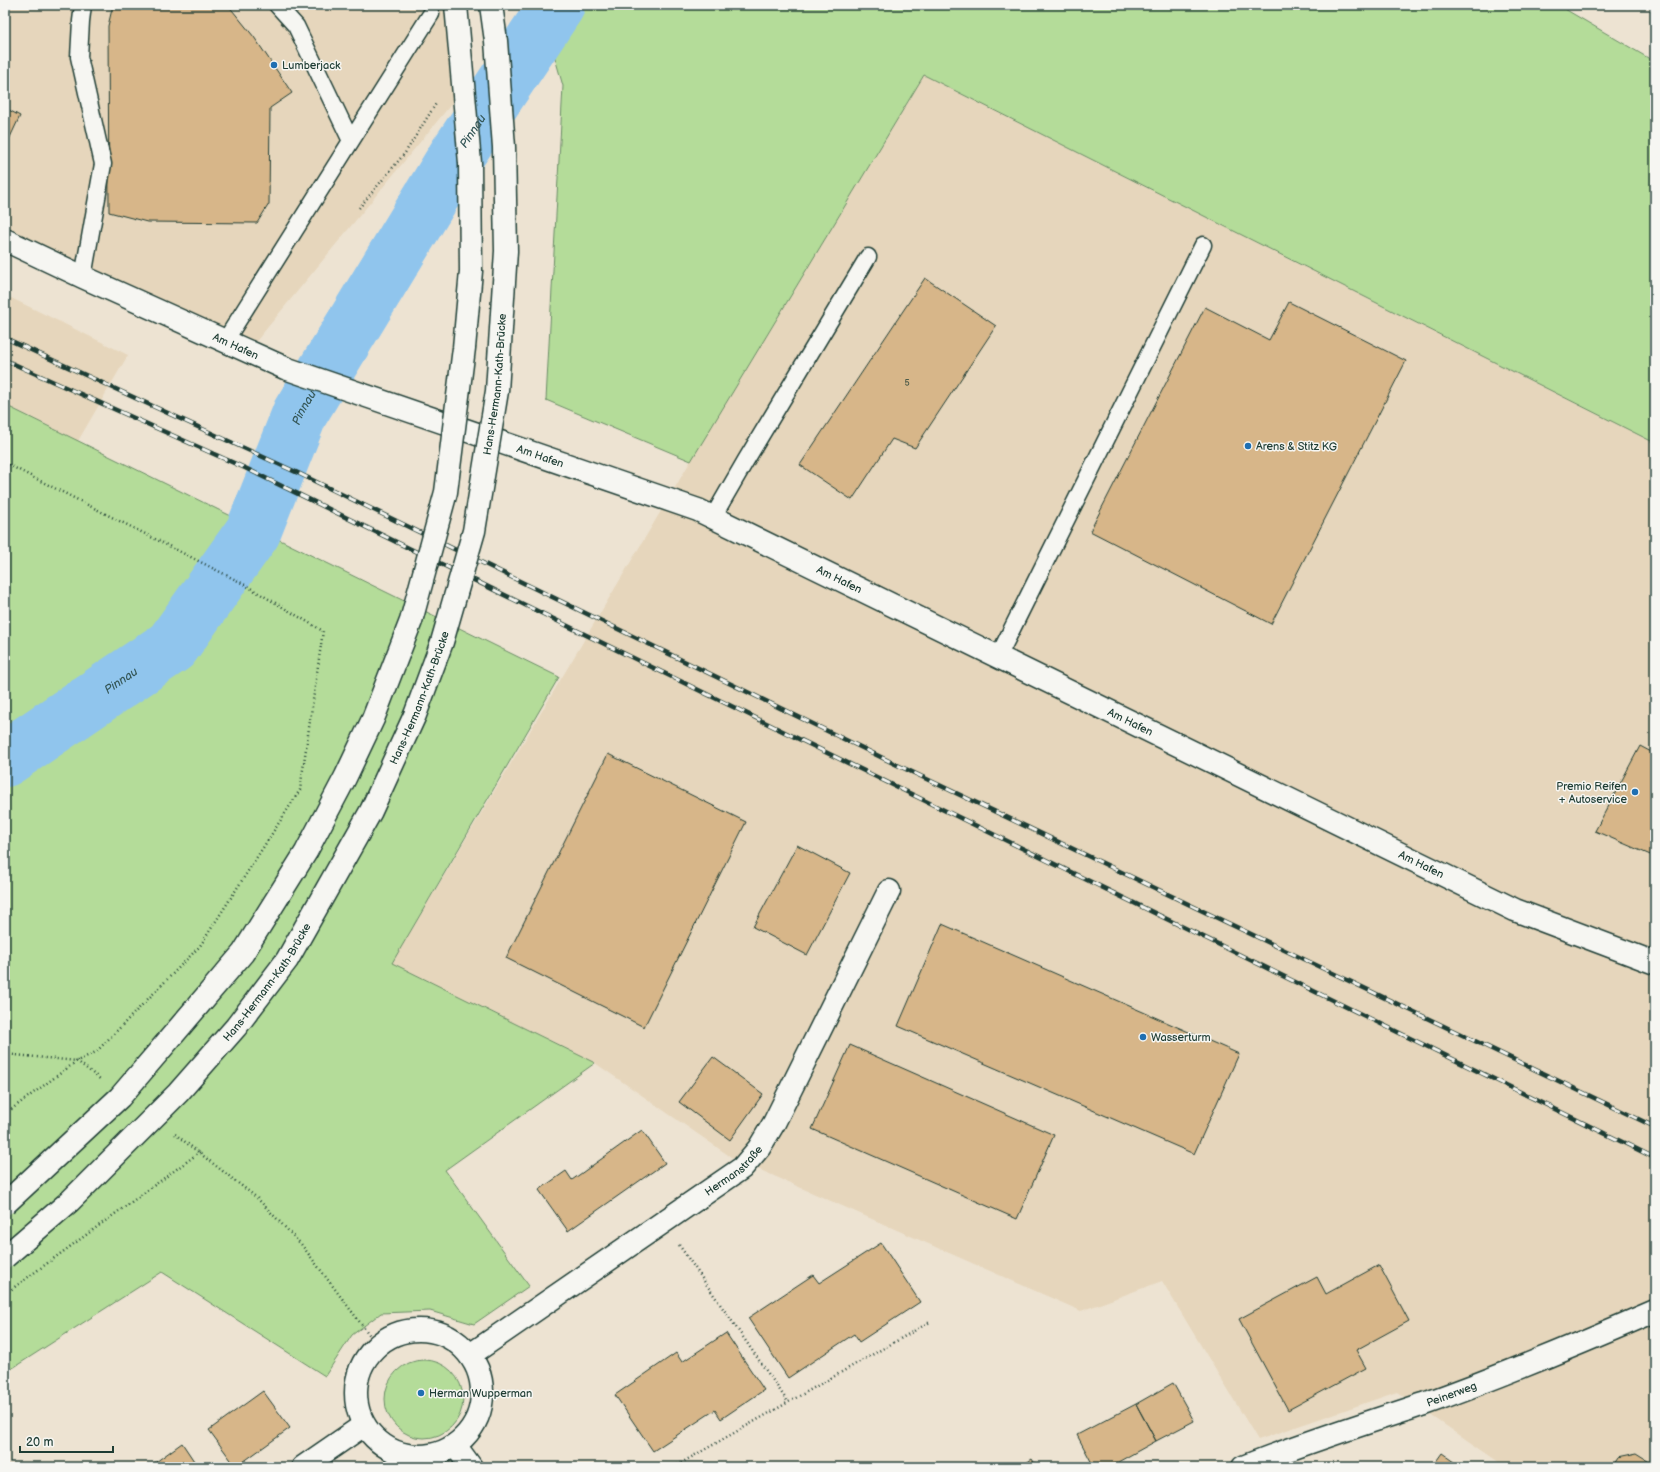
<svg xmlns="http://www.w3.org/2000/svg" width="1660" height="1472" viewBox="0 0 1660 1472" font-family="'Balsamiq Sans',sans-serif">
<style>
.built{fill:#e6d6bc}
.green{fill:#b4dc99;stroke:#6a8c66}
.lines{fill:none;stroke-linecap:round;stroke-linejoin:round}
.river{stroke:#90c5ed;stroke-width:56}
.building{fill:#d7b689;stroke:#1f3d34}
.lane-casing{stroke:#1f3d34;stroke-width:19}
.street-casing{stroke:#1f3d34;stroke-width:25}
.path{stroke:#1f3d34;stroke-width:2.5;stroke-dasharray:1 3;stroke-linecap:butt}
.lane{stroke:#f6f6f2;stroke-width:16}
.street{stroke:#f6f6f2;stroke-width:22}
.rail-casing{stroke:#1f3d34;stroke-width:4.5}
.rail{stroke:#f6f6f2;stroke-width:3;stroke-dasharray:9;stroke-linecap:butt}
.secondary-bridge-casing{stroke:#1f3d34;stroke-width:25;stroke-linecap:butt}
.secondary-bridge{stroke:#f6f6f2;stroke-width:22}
.poi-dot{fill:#1f6fb2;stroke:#f6f6f2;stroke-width:1.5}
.labels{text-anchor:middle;stroke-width:3;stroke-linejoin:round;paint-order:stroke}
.number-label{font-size:9px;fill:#4d5b49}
.poi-label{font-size:11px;fill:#1f3d34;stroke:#f6f6f2;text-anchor:start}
.street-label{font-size:11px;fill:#1f3d34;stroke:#f6f6f2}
.water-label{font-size:12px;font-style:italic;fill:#365859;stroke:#f6f6f2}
</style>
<rect width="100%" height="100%" fill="#ede3d2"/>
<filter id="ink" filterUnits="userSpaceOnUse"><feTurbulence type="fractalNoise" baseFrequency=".025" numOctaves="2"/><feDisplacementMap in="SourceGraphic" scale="8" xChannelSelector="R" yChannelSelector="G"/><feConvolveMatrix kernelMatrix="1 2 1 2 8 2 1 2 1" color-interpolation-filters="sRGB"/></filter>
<g filter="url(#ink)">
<!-- built -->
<path class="built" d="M5 5H445L458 96 249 350 5 235Z
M924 75 1655 443V1467H1506L1397 1392 1258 1440 1162 1281 1081 1311 731 1157 595 1063 392 963 702 442Z
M5 295 128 355 78 441 5 405Z"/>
<!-- green -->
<path class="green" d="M540 5H1558L1655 62V443L924 75 691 461 546 400 563 86Z
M5 405 559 677 392 963 595 1063 445 1170 529 1286 474 1324 430 1311 381 1313 352 1335 325 1376 162 1272 5 1373Z
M385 1399a39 39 0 1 1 78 0a39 39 0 1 1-78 0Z"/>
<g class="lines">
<!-- river -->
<path class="river" id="s1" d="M5 759 172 646 253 532 300 413 456 156 557 5"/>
</g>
<!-- building -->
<path class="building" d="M113 5H228L254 37 292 93 270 108 269 204 257 223 147 222 109 212 108 26Z
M5 108 20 116 5 148Z
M925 278 996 326 915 448 892 439 852 500 800 465Z
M1289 302 1406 361 1271 624 1090 531 1205 307 1269 340Z
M1640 746 1655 754V857L1595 831Z
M608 754 746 822 644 1027 506 958Z
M797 845 850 873 807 955 753 927Z
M942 924 1239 1054 1194 1154 898 1026Z
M850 1045 1054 1135 1017 1219 812 1129Z
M713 1057 763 1094 730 1140 679 1102Z
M642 1130 665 1163 568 1231 539 1190 566 1171 572 1180Z
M881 1243 920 1302 859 1342 854 1334 788 1378 748 1318 813 1275 819 1283Z
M1379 1265 1409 1321 1356 1350 1366 1368 1288 1410 1239 1319 1317 1277 1326 1294Z
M726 1333 764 1390 721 1419 715 1410 653 1451 615 1395 676 1353 682 1362Z
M1173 1383 1194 1421 1156 1441 1136 1404Z
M263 1391 290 1428 236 1467 209 1430Z
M1136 1404 1156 1441 1109 1467H1094L1077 1435Z
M182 1443 198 1467H149Z
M1442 1453 1462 1467H1432Z
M1634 1454 1650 1464 1651 1467H1609L1615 1458Z
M1032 1459 1037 1467H1020Z"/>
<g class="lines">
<!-- lane casing -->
<g class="lane-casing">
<path id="lane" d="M277 5 296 26 351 141
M83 277 103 164 79 57 81 21 83 5
M225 341 431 14
M713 517 746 460 868 257
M998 657 1203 245"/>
</g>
<!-- street casing -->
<g class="street-casing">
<g id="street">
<path id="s2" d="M5 240 83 277 285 368 698 510 1515 910 1655 963"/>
<circle cx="419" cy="1393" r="63"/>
<path id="s3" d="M470 1355 742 1168 759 1148 774 1123 889 891"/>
<path d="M455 1445 471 1467"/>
<path d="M303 1467 364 1425"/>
<path id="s4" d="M1243 1467C1303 1443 1363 1424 1424 1404 1502 1376 1579 1344 1655 1311"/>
</g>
</g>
<!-- path -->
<path class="path" d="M359 208 405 153 437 102
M5 463 240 582 323 631 300 790 200 946 96 1052 77 1061 5 1114
M5 1054 77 1061 100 1079
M175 1134 256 1197 301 1244 377 1345
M679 1245 788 1402
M5 1294 200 1152
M674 1467 930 1322"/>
<!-- lane -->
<use href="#lane" class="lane"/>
<!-- street -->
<use href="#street" class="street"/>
<!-- rail casing -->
<g class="rail-casing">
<path id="rail" d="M5 338 298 473 891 762 1655 1127
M5 360 245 468 1655 1158"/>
</g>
<!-- rail -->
<use href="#rail" class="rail"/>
<!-- secondary-bridge casing -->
<g class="secondary-bridge-casing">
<g id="secondary-bridge">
<path d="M5 1204 120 1097 243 953 306 852 345 778 373 719 411 621 446 492 464 348 471 271 470 163 456 5"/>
<path id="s5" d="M5 1257 70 1201 178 1093 236 1027 287 960 371 811 415 715 442 642 474 531 497 391 506 251 504 147 496 41 491 5"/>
</g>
</g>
<!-- secondary-bridge -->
<use href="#secondary-bridge" class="secondary-bridge"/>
</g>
</g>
<!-- markers -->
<g class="poi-dot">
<circle cx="274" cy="65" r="4"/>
<circle cx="1248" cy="446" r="4"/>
<circle cx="1635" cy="792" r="4"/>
<circle cx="1143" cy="1037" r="4"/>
<circle cx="421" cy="1393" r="4"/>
</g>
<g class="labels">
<!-- number labels -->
<g class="number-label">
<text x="907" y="386">5</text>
</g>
<!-- poi labels -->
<g class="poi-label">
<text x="282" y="69">Lumberjack</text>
<text x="1256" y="450">Arens &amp; Stitz KG</text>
<text x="1627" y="790" text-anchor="end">Premio Reifen<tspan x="1627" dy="13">+ Autoservice</tspan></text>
<text x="1151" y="1041">Wasserturm</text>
<text x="429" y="1397">Herman Wupperman</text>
</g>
<!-- street labels -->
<g class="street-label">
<text dy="4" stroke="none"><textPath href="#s2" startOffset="254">Am Hafen</textPath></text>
<text dy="4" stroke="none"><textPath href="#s5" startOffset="1029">Hans-Hermann-Kath-Brücke</textPath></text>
<text dy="4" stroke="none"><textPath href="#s2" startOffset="578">Am Hafen</textPath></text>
<text dy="4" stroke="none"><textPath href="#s2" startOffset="902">Am Hafen</textPath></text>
<text dy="4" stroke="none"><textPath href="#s5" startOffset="705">Hans-Hermann-Kath-Brücke</textPath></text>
<text dy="4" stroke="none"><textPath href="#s2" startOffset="1226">Am Hafen</textPath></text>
<text dy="4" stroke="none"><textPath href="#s2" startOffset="1550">Am Hafen</textPath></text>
<text dy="4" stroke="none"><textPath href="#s5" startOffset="381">Hans-Hermann-Kath-Brücke</textPath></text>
<text dy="4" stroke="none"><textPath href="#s3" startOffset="322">Hermanstraße</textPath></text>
<text dy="4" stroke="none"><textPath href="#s4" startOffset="221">Peinerweg</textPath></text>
</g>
<!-- water labels -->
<g class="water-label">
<text dy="4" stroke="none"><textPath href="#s1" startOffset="800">Pinnau</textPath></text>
<text dy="4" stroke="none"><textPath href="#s1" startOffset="476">Pinnau</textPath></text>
<text dy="4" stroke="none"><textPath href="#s1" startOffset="140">Pinnau</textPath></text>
</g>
</g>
<!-- margin -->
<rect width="1660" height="1472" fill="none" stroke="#f6f6f2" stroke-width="20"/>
<rect x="10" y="10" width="1640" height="1452" fill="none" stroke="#1f3d34" stroke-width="1.5" filter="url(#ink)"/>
<!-- scale -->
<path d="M20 1446v6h93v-6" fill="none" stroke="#1f3d34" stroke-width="2"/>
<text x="26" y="1446" font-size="12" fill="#1f3d34" stroke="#f6f6f2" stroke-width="3" paint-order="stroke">20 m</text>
</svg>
